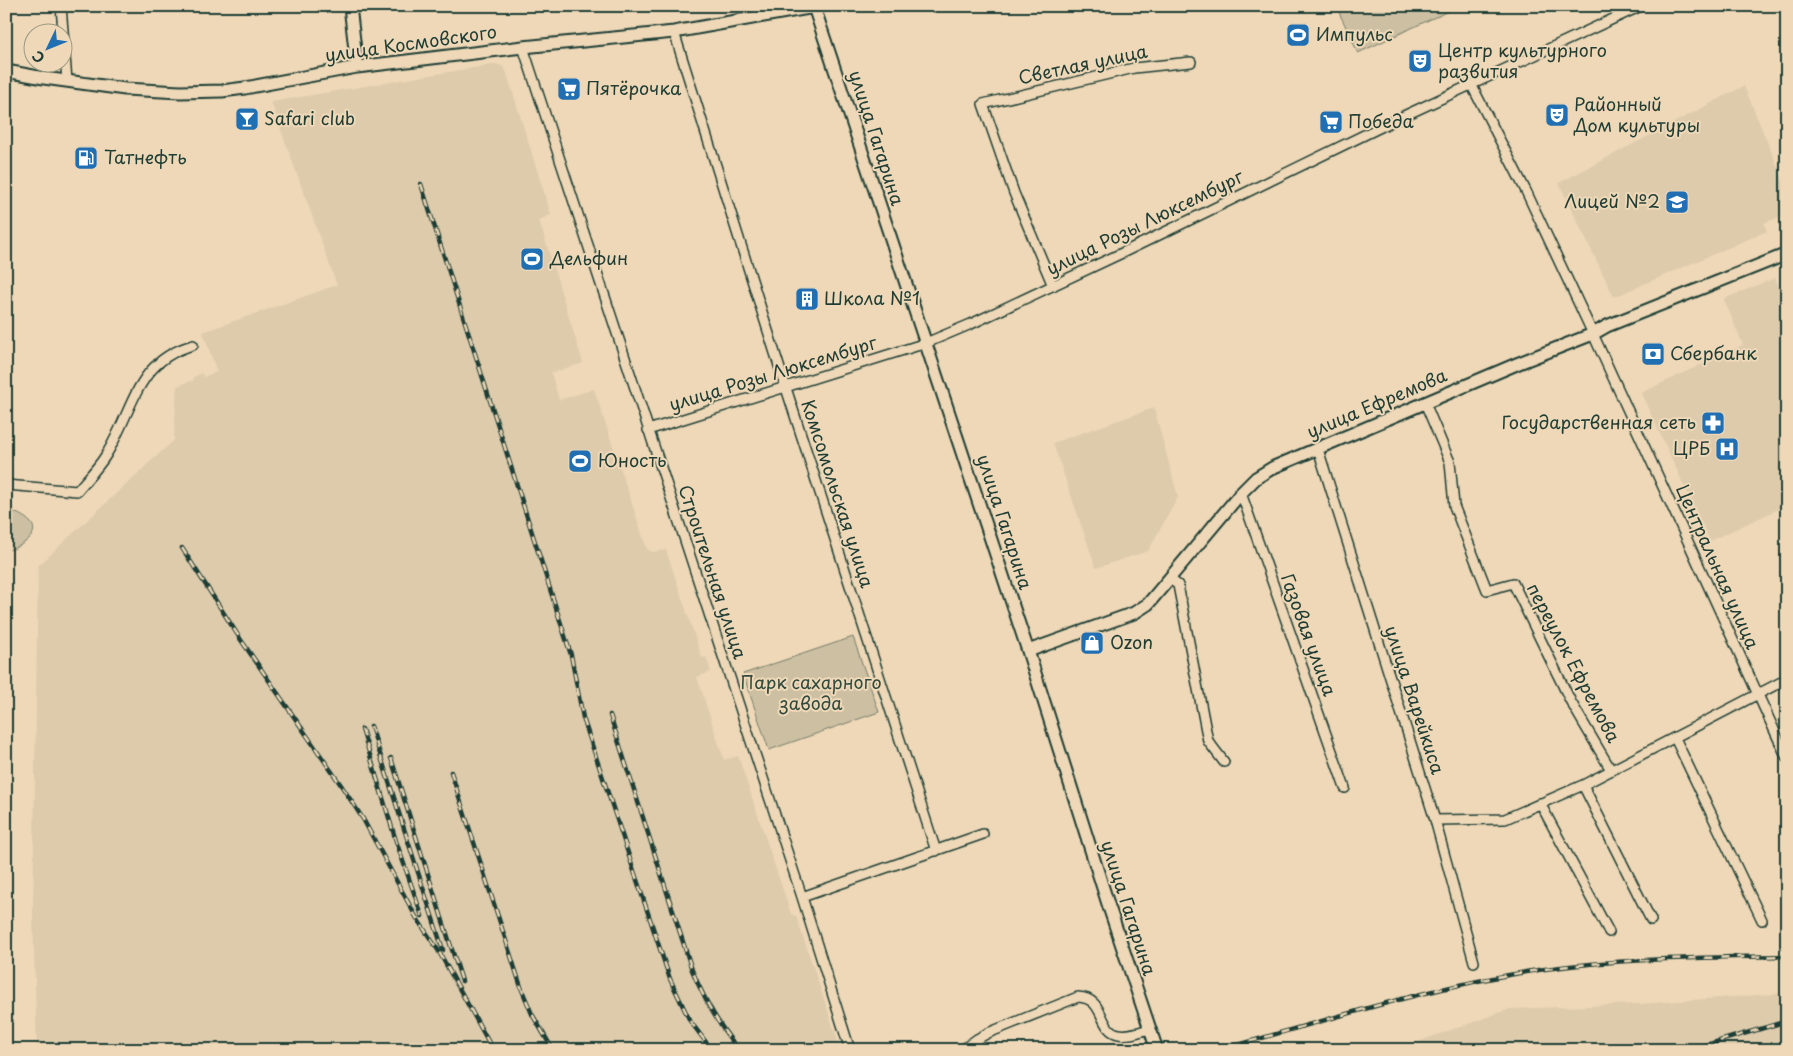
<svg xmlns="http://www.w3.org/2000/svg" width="1793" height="1056" viewBox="0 0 1793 1056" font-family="'Playpen Sans',sans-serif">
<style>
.built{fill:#ddcbac}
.green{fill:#ccbfa2;stroke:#767e6b}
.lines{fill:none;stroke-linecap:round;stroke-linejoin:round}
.street-casing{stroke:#1f3d34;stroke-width:12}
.secondary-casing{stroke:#1f3d34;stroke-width:15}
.street{stroke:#eed8b7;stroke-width:9}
.secondary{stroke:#eed8b7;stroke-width:11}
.rail-casing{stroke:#1f3d34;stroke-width:4.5}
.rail{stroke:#eed8b7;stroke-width:2.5;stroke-dasharray:8;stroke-linecap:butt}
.labels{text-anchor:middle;stroke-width:4;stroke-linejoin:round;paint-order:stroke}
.poi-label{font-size:18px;fill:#1f3d34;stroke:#eed8b7;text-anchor:start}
.street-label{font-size:18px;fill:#1f3d34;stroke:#eed8b7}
.park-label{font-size:18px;fill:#304a3f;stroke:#eed8b7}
</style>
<rect width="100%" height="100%" fill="#eed8b7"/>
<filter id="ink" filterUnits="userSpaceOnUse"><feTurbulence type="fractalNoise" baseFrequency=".02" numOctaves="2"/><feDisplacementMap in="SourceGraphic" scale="10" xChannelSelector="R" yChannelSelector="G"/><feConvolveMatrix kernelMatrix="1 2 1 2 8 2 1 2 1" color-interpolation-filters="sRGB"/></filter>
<g filter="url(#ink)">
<!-- built -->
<path class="built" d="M496 64 502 66 506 71 551 215 539 220 583 363 551 373 559 400 594 389 647 549 653 552 666 550 702 658 706 657 711 672 697 677 724 760 738 756 791 914 796 916 841 1050H37L33 916 38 566 174 440 177 386 194 380 193 377 202 373 203 377 217 372 203 332 337 285 271 102Z
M1744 86 1787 190V214L1764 223 1767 231 1614 297 1559 183Z
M1775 278 1787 305V505L1710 541 1641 393 1743 345 1724 299Z
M1154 408 1178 497 1148 551 1096 568 1053 443Z
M1787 993V1050H1395L1510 1009 1639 1004Z"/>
<!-- green -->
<path class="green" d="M1336 6H1459L1358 53Z
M6 508C14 512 25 516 31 523 42 536 16 549 6 551Z
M853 637 879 712 769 750 743 674Z"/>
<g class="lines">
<!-- street casing -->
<g class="street-casing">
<path id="street" d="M61 6 67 81
M674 32 786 388 936 851
M523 47 802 897 850 1050
M1471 84 1526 191 1593 334 1787 758
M1053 286 1014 193 983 104 1134 68 1191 62
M1425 403 1450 462 1454 506 1487 590 1513 583 1571 702 1611 770
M648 430 926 343 971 324 1122 253 1395 120 1641 6
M1318 449 1435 820 1474 962
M6 485 77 491C87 479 98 468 106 455 134 410 135 361 193 345
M1241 493 1345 788
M1170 579 1178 585 1208 741 1224 762
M1675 738 1762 920
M1583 785 1651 920
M1540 803 1609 932
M1435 820 1505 819 1583 785 1787 679
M802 897 983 834
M962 1050 977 1039 988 1033 1078 997C1106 998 1098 1031 1119 1034 1129 1036 1139 1032 1149 1029"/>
</g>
<!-- secondary casing -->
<g class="secondary-casing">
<path id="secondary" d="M350 6 357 67
M814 7 1028 651 1109 907 1157 1050
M6 71 44 78 125 89 180 92 222 91 245 88 357 67 523 47 674 32 820 6
M1028 651 1134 613 1148 604 1241 493 1256 478 1274 467 1519 363 1593 334 1607 326 1787 254"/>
</g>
<!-- street -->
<use href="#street" class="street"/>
<!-- secondary -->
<use href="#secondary" class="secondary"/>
<!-- rail casing -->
<g class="rail-casing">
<path id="rail" d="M421 184 571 655 583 718 670 979 690 1021 712 1050
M182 548 241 640 341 785 363 819 416 917 438 950 493 1050
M610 715 692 970C704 999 718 1025 739 1050
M371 726 443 950
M362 729 396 841 422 916
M391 758 462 981
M451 772 522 990 532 1014 553 1050
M1219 1050C1326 1021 1434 985 1545 969 1625 958 1706 958 1787 956
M1689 1050 1787 1021"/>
</g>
<!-- rail -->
<use href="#rail" class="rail"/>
</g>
</g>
<!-- icons -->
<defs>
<g id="stadium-square" transform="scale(1.25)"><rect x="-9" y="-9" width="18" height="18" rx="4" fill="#1f6fb2" stroke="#eed8b7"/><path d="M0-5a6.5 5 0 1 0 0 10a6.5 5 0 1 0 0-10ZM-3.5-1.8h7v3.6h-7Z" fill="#fff"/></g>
<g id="theatre-square" transform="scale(1.25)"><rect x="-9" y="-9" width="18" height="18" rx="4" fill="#1f6fb2" stroke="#eed8b7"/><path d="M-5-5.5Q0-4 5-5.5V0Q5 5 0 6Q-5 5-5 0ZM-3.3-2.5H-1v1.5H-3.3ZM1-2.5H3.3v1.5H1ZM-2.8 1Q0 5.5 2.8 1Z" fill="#fff"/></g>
<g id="supermarket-square" transform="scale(1.25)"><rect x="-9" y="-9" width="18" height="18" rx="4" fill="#1f6fb2" stroke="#eed8b7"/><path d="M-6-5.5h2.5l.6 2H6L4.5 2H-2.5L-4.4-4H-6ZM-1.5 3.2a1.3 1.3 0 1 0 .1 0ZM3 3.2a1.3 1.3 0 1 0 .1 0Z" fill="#fff"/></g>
<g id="bar-square" transform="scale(1.25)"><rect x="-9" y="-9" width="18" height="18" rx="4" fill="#1f6fb2" stroke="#eed8b7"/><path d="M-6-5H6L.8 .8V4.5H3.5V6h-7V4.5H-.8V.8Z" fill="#fff"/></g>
<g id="fuel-square" transform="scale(1.25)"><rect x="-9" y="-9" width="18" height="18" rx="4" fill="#1f6fb2" stroke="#eed8b7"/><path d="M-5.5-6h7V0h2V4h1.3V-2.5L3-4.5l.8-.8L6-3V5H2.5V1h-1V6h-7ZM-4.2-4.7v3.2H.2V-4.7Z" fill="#fff"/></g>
<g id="school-square" transform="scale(1.25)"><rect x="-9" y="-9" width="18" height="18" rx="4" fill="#1f6fb2" stroke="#eed8b7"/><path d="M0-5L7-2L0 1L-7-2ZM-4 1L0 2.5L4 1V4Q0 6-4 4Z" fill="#fff"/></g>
<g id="building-square" transform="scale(1.25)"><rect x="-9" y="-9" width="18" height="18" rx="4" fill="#1f6fb2" stroke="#eed8b7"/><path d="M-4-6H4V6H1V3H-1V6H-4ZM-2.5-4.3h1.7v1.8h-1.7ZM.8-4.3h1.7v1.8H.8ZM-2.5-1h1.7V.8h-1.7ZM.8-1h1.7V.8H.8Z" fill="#fff"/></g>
<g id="bank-square" transform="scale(1.25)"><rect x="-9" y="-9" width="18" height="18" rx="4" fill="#1f6fb2" stroke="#eed8b7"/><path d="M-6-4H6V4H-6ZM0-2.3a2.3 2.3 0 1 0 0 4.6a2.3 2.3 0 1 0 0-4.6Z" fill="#fff"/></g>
<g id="pharmacy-square" transform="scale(1.25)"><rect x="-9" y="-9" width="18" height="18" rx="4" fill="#1f6fb2" stroke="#eed8b7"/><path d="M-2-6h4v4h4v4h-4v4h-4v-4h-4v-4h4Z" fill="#fff"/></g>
<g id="hospital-square" transform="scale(1.25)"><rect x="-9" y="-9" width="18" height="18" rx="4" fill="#1f6fb2" stroke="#eed8b7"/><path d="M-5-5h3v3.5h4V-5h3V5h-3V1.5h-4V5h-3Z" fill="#fff"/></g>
<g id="shop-square" transform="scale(1.25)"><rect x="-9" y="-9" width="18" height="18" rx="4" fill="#1f6fb2" stroke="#eed8b7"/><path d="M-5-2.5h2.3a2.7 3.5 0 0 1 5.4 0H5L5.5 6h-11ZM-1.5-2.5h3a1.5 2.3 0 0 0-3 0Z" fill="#fff"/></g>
</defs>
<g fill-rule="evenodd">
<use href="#stadium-square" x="1298" y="35"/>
<use href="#theatre-square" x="1420" y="61"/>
<use href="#supermarket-square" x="569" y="89"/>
<use href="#theatre-square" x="1557" y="115"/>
<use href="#bar-square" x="247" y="119"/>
<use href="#supermarket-square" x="1331" y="122"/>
<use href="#fuel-square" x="86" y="158"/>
<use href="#school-square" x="1677" y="202"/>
<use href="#stadium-square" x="532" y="259"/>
<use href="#building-square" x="807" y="299"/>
<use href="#bank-square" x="1653" y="354"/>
<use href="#pharmacy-square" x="1713" y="423"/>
<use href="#hospital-square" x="1727" y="449"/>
<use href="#stadium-square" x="580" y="461"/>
<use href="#shop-square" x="1092" y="643"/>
</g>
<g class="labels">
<!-- poi labels -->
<g class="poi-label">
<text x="1316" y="41">Импульс</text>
<text x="1438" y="57">Центр культурного<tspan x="1438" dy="21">развития</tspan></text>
<text x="586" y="95">Пятёрочка</text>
<text x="1574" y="111">Районный<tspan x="1574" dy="21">Дом культуры</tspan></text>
<text x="264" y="125">Safari club</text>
<text x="1348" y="128">Победа</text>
<text x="104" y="164">Татнефть</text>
<text x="1660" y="208" text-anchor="end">Лицей №2</text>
<text x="550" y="265">Дельфин</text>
<text x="824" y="305">Школа №1</text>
<text x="1670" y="360">Сбербанк</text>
<text x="1696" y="429" text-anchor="end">Государственная сеть</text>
<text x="1710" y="455" text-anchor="end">ЦРБ</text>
<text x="598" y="467">Юность</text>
<text x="1110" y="649">Ozon</text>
</g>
<!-- street labels -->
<g class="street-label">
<text transform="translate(411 44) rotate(-8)" y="6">улица Космовского</text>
<text transform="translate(1083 65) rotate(-12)" y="6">Светлая улица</text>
<text transform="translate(876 138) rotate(72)" y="6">улица Гагарина</text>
<text transform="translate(1145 223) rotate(-26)" y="6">улица Розы Люксембург</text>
<text transform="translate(773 374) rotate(-17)" y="6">улица Розы Люксембург</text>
<text transform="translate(1377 404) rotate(-23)" y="6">улица Ефремова</text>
<text transform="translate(837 494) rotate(72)" y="6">Комсомольская улица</text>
<text transform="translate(1004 522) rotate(72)" y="6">улица Гагарина</text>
<text transform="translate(1717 567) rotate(66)" y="6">Центральная улица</text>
<text transform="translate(712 572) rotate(72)" y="6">Строительная улица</text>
<text transform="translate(1308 635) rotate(70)" y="6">Газовая улица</text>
<text transform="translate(1573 663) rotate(62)" y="6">переулок Ефремова</text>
<text transform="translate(1414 700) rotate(72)" y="6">улица Варейкиса</text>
<text transform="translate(1128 908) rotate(72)" y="6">улица Гагарина</text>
</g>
<!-- park labels -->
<g class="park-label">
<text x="811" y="689">Парк сахарного<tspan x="811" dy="21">завода</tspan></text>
</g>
</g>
<!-- margin -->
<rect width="1793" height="1056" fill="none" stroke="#eed8b7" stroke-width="25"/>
<rect x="12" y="12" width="1768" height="1031" fill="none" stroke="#1f3d34" stroke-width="2" filter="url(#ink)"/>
<!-- north arrow -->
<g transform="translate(48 48) rotate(227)"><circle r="24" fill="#eed8b7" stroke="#9b9a83"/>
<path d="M0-4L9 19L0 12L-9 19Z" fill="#1f6fb2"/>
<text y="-8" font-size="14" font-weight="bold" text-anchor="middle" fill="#1f3d34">С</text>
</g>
</svg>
